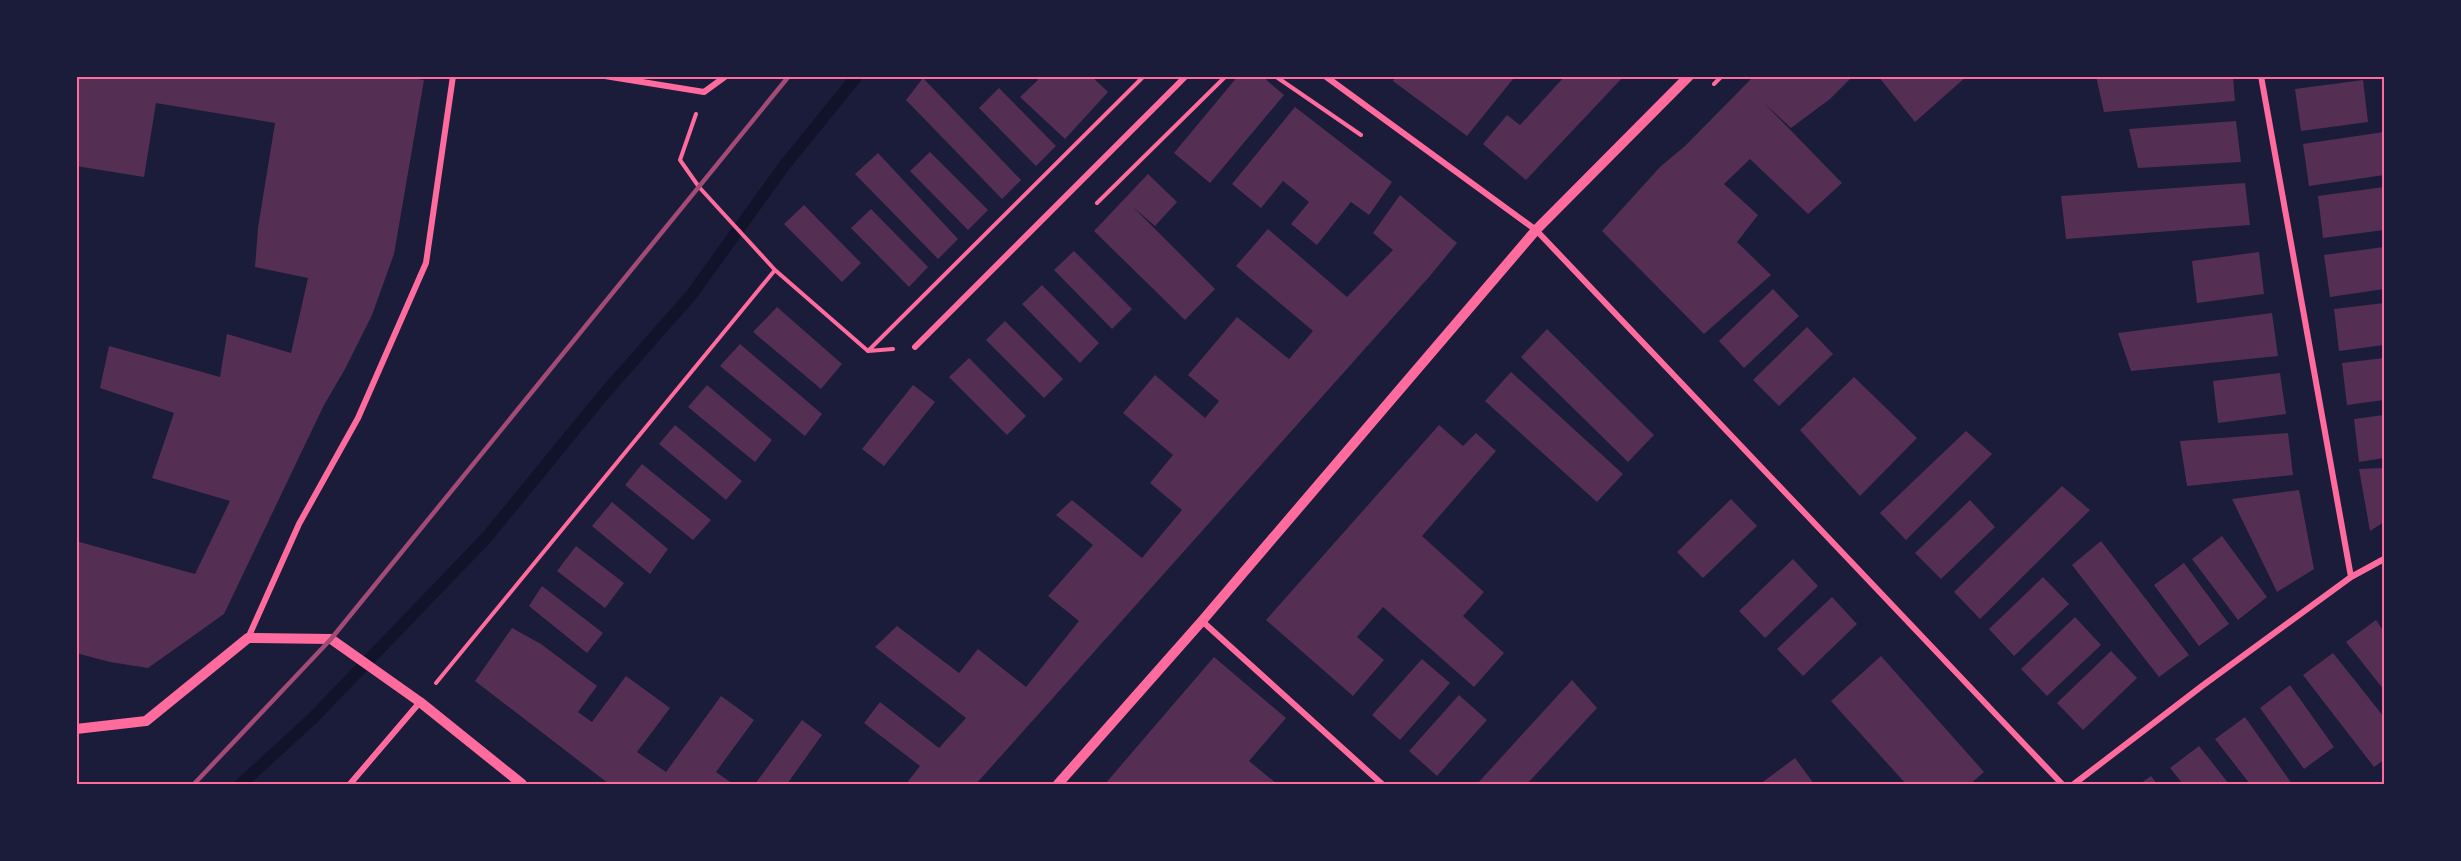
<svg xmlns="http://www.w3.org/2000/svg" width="2461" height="861" viewBox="0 0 2461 861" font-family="'Golos Text',sans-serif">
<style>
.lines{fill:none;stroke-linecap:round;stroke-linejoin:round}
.stream{stroke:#12122b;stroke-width:12}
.building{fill:#542f53}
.path{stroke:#ff6b9d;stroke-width:4}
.minor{stroke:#ff6b9d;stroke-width:6}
.tertiary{stroke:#ff6b9d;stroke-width:10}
.rail{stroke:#a44b75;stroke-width:4.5}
.neatline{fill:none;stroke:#ff6b9d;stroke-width:2}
</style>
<rect width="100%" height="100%" fill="#1b1b3a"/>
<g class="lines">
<!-- stream -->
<path class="stream" d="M241 784 313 718 487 537 604 394 692 294 784 166 857 76"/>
</g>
<!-- building -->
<path class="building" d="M76 76H397L424 80 394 254 372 315 345 369 324 405 224 614 148 668 110 662 76 653V541L195 574 230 501 152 478 174 413 100 388 109 346 220 377 227 334 291 353 308 278 255 267 258 228 275 123 156 103 144 177 76 166Z
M1035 76H1091L1108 92 1065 139 1020 97 1038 80Z
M1238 76H1262L1284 95 1210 183 1174 153Z
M1396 76H1510L1513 79 1467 136 1393 81Z
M1565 76H1624L1526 180 1483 144 1507 115 1520 125Z
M1754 76H1853L1830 99 1791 128 1764 103 1842 183 1808 214 1750 159 1724 184 1758 215 1737 242 1771 275 1704 334 1602 231 1661 166 1685 146Z
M1878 76H1967L1915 122Z
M2096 76H2233L2235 101 2104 112Z
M923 78 1021 180 1002 199 906 100Z
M2363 80 2368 122 2301 131 2295 89Z
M999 88 1056 146 1036 166 979 108Z
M1295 107 1392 182 1369 215 1351 202 1317 245 1291 224 1309 202 1283 181 1261 208 1232 184Z
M2236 121 2241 162 2138 168 2129 129Z
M2384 132V175L2309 186 2303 144Z
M930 152 988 210 968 230 910 171Z
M878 153 958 239 938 259 855 174Z
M1148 174 1177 202 1155 226 1133 207 1215 289 1185 320 1094 231Z
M2245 183 2250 225 2066 239 2061 196Z
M2384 187V230L2323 238 2318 196Z
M1400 195 1457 243 1429 277 976 784H906L920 766 864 723 880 702 939 748 966 718 875 647 897 626 959 673 978 649 1026 687 1079 621 1048 596 1093 545 1056 515 1072 500 1142 558 1182 510 1150 483 1173 455 1123 413 1155 375 1205 418 1219 401 1188 375 1237 317 1289 359 1313 331 1236 266 1268 229 1347 297 1393 250 1373 233Z
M804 205 861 263 842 282 784 224Z
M871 209 928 267 909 287 851 228Z
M2384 247V289L2330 297 2324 255Z
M1074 251 1132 309 1112 329 1054 270Z
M2259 252 2264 294 2197 303 2192 261Z
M1042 285 1099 343 1080 363 1022 304Z
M1773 289 1799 316 1744 368 1719 341Z
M2384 303V345L2339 351 2334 309Z
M777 307 842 364 821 389 753 332Z
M2272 313 2278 356 2131 371 2118 333Z
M1005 321 1063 379 1044 398 986 340Z
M1807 327 1833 354 1779 406 1753 380Z
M1547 329 1654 435 1628 462 1521 357Z
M740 344 822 414 805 436 720 366Z
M969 358 1026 416 1007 435 949 377Z
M2384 358V400L2347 405 2342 363Z
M1511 372 1623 474 1597 502 1485 401Z
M2280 373 2286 414 2218 423 2213 381Z
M1854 377 1917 438 1860 496 1800 430Z
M707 385 772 440 755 462 688 407Z
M913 385 935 402 884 466 862 449Z
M2384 415V458L2359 462 2354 419Z
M675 425 742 481 726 500 659 444Z
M1439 425 1463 446 1476 433 1496 451 1422 536 1484 592 1463 616 1504 653 1474 687 1383 607 1357 637 1384 660 1353 696 1266 620Z
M1966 431 1992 454 1906 540 1880 513Z
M2288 433 2293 475 2187 486 2180 441Z
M642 464 711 520 693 540 625 485Z
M2384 468V522L2370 531 2359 469Z
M2062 486 2090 510 1980 619 1954 592Z
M2299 490 2314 569 2277 592 2232 499Z
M1731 499 1757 526 1703 578 1677 552Z
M1970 500 1995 527 1941 579 1915 553Z
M612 502 668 549 650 574 592 526Z
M2222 536 2267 597 2238 620 2192 559Z
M2101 541 2189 655 2159 677 2072 565Z
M576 546 624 583 605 608 557 571Z
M1793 559 1818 586 1765 638 1739 611Z
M2184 563 2229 624 2199 646 2154 585Z
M2043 577 2069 604 2014 656 1989 629Z
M542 586 603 633 587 653 529 606Z
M1832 597 1857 624 1803 676 1777 649Z
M2075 617 2101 645 2047 696 2021 669Z
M2376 620 2384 632V690L2346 642Z
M512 628 541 644 597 686 578 712 592 722 626 676 670 708 637 752 666 772 721 696 754 720 716 772 733 784H609L475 681Z
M2111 651 2137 678 2083 730 2057 703Z
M2333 653 2384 717V760L2374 767 2303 675Z
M1881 656 1984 772 1970 784H1906L1831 701Z
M1214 657 1286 718 1249 761 1277 784H1105Z
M1422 659 1450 683 1400 740 1372 715Z
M1572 680 1597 708 1527 784H1477Z
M2290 685 2334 747 2304 769 2260 708Z
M1459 695 1487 720 1437 776 1409 751Z
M2245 717 2292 784H2250L2215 739Z
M802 720 822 735 787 784H755Z
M2199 746 2229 784H2183L2170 768Z
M1795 758 1814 784H1760Z
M2151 776 2157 784H2140Z"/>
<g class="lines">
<!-- path -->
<path class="path" d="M1275 76 1361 135
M1714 84 1722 76
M696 114 680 160 699 187 775 270
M1097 203 1226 76
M868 351 1144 76
M436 683 775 270 868 351 893 349"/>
<!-- minor -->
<path class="minor" d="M605 76 704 92 726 76
M1325 76 1536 230 2062 784
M2261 76 2351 577
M915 347 1186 76
M1202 621 1382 784
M248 638 299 524 358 418 426 263 453 76
M350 784 420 702
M2074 784 2202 686 2351 577 2384 559"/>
<!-- tertiary -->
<path class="tertiary" d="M76 729 146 721 248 638 331 639 420 702 522 784
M1058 784 1202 621 1536 230 1689 76"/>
<!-- rail -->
<path class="rail" d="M194 784 331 639 789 76"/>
</g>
<!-- border -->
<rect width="2461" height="861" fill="none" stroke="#1b1b3a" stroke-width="156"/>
<rect x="78" y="78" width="2305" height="705" class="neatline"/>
</svg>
